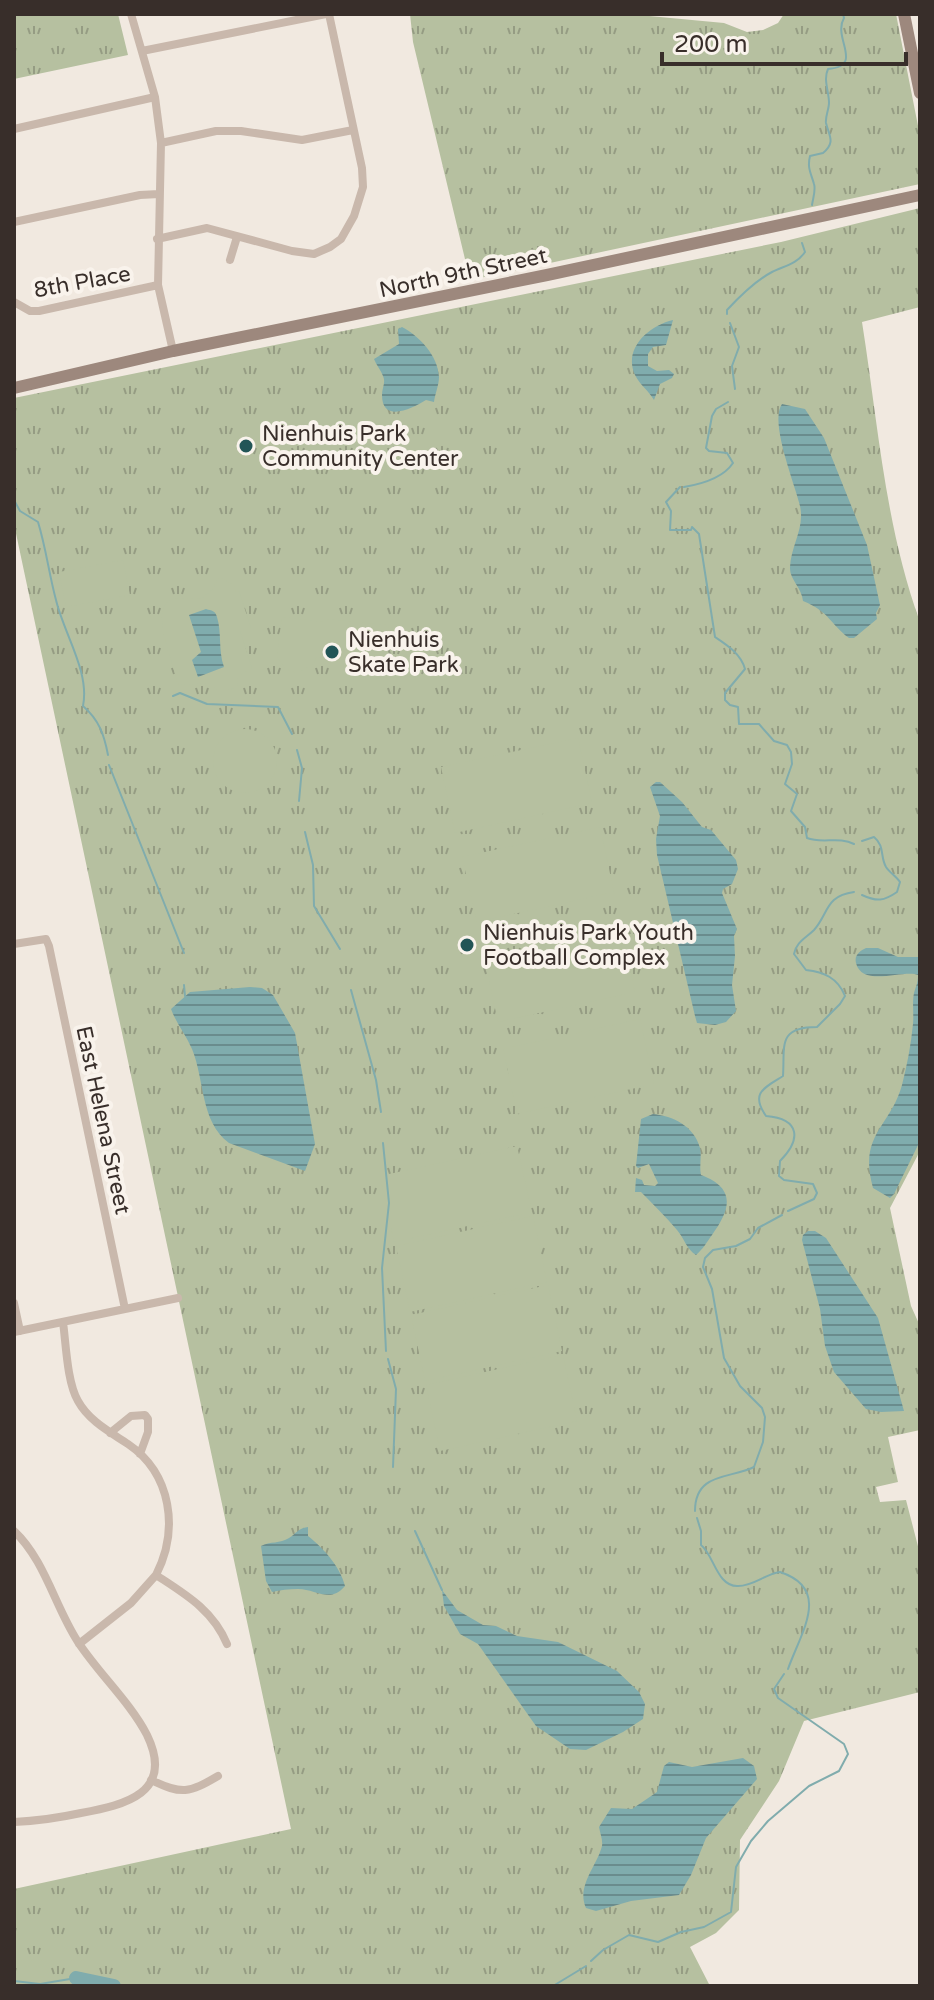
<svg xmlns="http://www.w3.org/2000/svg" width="934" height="2000" viewBox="0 0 934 2000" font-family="'Varela Round',sans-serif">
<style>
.grass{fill:url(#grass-tufts)}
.garden{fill:#b6c0a0}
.water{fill:url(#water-rules)}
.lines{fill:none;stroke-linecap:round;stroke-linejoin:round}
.stream{stroke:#80acad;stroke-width:2}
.river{stroke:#80acad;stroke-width:14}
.street{stroke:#c9b8ac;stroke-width:8}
.secondary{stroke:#9d887d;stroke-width:12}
.poi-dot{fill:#225557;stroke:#f9f3ec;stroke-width:3}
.labels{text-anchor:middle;stroke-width:8;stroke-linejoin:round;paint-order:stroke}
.street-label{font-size:22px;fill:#382e2a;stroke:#f9f3ec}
.poi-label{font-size:22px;fill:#382e2a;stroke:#f9f3ec;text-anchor:start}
</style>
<defs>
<pattern id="grass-tufts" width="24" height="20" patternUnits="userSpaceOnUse" patternTransform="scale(2)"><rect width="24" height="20" fill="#b6c0a0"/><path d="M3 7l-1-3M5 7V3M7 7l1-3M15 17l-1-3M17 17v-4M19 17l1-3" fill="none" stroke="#959c83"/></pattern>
<pattern id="water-rules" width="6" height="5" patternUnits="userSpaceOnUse" patternTransform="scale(2)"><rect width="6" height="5" fill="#80acad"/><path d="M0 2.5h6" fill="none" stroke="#6a8c8d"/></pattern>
</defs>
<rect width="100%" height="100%" fill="#f1e9e0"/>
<!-- grass -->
<path class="grass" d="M14 14H118L128 55 14 79Z
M410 14H628L724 23 747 32 763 30 778 23 784 14H896L920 136V184L470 280 413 42Z
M920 208V307L862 322C878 423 885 526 920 622V1151L890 1208 911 1306 920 1326V1430L888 1437 898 1482 876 1487 880 1502 906 1500 920 1554V1692L804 1721 779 1781 740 1840 739 1910 716 1933 690 1947 710 1986H14V1889L291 1829 14 524V398L781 242Z"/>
<!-- garden -->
<path class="garden" d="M123 560 130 595 66 607 59 572Z
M219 577 234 585 236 592 239 591 251 628V631H240L252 668 237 677 238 687 228 690 223 695 219 694 212 683 180 685 177 683C176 668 148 609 171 600 181 596 192 601 202 598L212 590Z
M282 617 324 622V619L389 625 382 679 345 676 337 660 317 657 313 664 298 673 285 669 277 656Z
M213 761a32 32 0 1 1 64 0a32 32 0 1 1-64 0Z
M578 738 592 803 455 833 441 767Z
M600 827 614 892 477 922 462 857Z
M621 927 635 992 498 1022 484 957Z
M640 1019 654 1084 517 1114 503 1049Z
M517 1146 532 1212 394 1242 380 1176Z
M533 1216 547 1282 410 1312 396 1246Z
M548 1285 562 1351 425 1381 411 1315Z
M563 1355 577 1421 440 1451 426 1385Z"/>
<!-- water -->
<path class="water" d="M673 320 666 345 653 347 648 354V366L657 371 669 370 674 374 672 378 660 384 654 400C648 390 640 385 635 375 623 349 648 326 673 320Z
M402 327C419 336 438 355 439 377 439 385 435 394 434 402L426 400C413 408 382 424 382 395 382 388 386 383 383 376 381 370 376 365 374 359L399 344 398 329Z
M782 404 805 409 824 438 867 545 880 605 876 613 877 619 854 638H849C830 624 830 612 803 601 802 588 789 579 790 567 791 545 805 528 800 506 795 484 769 422 782 404Z
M206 609C212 611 215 610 217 617 222 633 218 650 224 667L198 677 192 660 201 652 189 615Z
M656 782H660L682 802 702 827 711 830 736 860 738 869 732 884 723 889 722 893 737 929 734 936 735 956 732 985 736 1011 726 1022 715 1025 697 1023 695 1016 657 855 656 839 660 816 650 787Z
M866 948H878L898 957H920V1141L894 1194 890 1198 873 1188C858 1134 890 1128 902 1085 907 1065 911 1045 913 1024 914 1014 912 1003 914 993 916 986 918 983 918 975 904 969 862 988 856 963 854 955 860 951 866 948Z
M250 987 262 988 273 995 295 1033 315 1144 305 1171 229 1143C200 1121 205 1081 192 1049 186 1035 176 1023 171 1009L190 992Z
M653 1114C673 1116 694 1126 700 1148 702 1156 699 1166 701 1175 736 1188 731 1209 712 1235 707 1242 703 1249 696 1255 687 1250 684 1238 677 1230 666 1217 653 1204 641 1192H635L636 1178 642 1180 644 1185 655 1186 658 1183 649 1164 638 1168 636 1166 641 1119Z
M808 1231H815L826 1238 878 1318 904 1411 881 1412 866 1409 834 1372 825 1346 820 1309 802 1240 803 1235Z
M308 1527V1536C323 1548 340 1566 345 1586 330 1604 316 1589 298 1589 289 1589 280 1590 272 1592L266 1581 261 1546C270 1541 280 1544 289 1538 297 1533 297 1529 308 1527Z
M442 1590 457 1610 483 1625 496 1626 517 1636 558 1642 617 1671 639 1692 645 1704 643 1719 623 1732 586 1750 570 1749 536 1726 478 1644 460 1634 444 1606Z
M743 1758 754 1766 757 1779 706 1838 691 1875 679 1895 631 1901 596 1911 586 1908C576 1886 597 1866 602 1846 603 1840 600 1833 599 1827L611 1808 632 1809 657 1792 664 1766 669 1762 692 1767Z"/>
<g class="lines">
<!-- stream -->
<path class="stream" d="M812 205C813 198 816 190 814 184 811 173 807 168 810 156L823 153C836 142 829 136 826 123 825 117 829 109 829 103 829 91 823 80 828 69 865 66 832 38 844 18L843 14
M727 314V310C740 296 755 281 772 272 784 266 797 264 805 252L802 243
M730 323 739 347 732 366 735 389
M680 487 666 502 671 511 670 530H691L692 527 699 534 715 637C727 645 741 654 745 669L725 693V700L730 705 738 707 739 724H759L774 741 787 745 791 752 792 764 785 784 797 794 791 811 805 827 807 838C822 844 839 836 854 844
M684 487C702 484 723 478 733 463L727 453 709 451 706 448 712 416 716 409 728 402
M14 500 20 511 38 522C46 548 49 574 56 600 64 634 90 672 83 706 99 720 104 734 108 755
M173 696 180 693 207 704 278 707 292 734
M297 750 302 768 299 801
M109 765 184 953
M305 832 313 865 314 906 340 949
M862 895C877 902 884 901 897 892L900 882C896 876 890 873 886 867 880 857 885 846 874 837L862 841
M184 985 185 996
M351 990 376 1080 381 1112
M383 1143 389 1203 382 1268 386 1351
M788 1211 814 1199 817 1193 813 1184 784 1180 779 1176 780 1161C801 1140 801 1119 766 1116 750 1093 764 1088 783 1076 785 1046 777 1027 817 1027L840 1004 845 996C838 978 824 972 806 970L794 954C796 942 806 938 814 930 829 913 825 896 854 892
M388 1359 396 1389 393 1467
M695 1511C695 1472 730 1479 754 1467L763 1442 765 1417 762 1408 740 1386 724 1358 712 1289 703 1267 705 1258 713 1250 736 1246 750 1239 758 1228 782 1215
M697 1518 701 1531V1545C714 1555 717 1587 738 1586 754 1586 765 1574 780 1572 832 1589 801 1632 788 1669
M415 1531 442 1590
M591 1961 603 1950 629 1935 658 1942 681 1932 704 1927 731 1912 736 1867 751 1841 768 1821 809 1786 839 1771 848 1754 844 1744 778 1698 774 1689 784 1674
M14 1981 40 1984 76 1978
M553 1986 586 1966"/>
<!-- river -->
<path class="river" d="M76 1978 114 1986"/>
<!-- street -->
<path class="street" d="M131 14 155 97 161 143 158 285 173 351
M142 51 326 14
M14 129 155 97
M161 143 216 131H241L302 140 353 130
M14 222 140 195 159 194
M157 239 207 228 292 251 314 254 330 247 341 239 354 216 363 187 362 168 329 14
M230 260 237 237
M14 302 30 311H39L158 285
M14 944 46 939 49 946 125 1309
M14 1303 20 1331
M63 1322C66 1344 67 1382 78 1401 89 1421 110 1432 128 1444 172 1474 179 1530 156 1575 185 1594 213 1610 227 1644
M14 1332 178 1298
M110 1433 131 1416 145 1415 148 1419V1432L140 1454
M14 1531C45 1560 55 1607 78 1642 99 1674 130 1702 147 1735 175 1793 125 1805 81 1813 58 1818 37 1821 14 1822
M79 1644 131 1603 156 1575
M151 1780C182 1795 189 1793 218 1776"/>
<!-- secondary -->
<path class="secondary" d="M904 14 920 93
M14 388 173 351 547 275 920 195"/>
</g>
<!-- markers -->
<g class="poi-dot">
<circle cx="246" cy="446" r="8"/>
<circle cx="332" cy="652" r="8"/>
<circle cx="467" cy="945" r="8"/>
</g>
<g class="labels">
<!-- street labels -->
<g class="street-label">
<text transform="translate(463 272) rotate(-12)" y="8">North 9th Street</text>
<text transform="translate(82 281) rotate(-10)" y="8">8th Place</text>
<text transform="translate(104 1120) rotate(78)" y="8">East Helena Street</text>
</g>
<!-- poi labels -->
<g class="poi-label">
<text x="262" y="441">Nienhuis Park<tspan x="262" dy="25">Community Center</tspan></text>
<text x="348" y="647">Nienhuis<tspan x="348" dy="25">Skate Park</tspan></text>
<text x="483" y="940">Nienhuis Park Youth<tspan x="483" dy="25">Football Complex</tspan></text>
</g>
</g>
<!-- border -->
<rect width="934" height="2000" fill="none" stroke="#382e2a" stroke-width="32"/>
<!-- scale -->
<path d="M662 52v12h244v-12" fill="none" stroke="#382e2a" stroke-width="4"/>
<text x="674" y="52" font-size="24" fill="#382e2a" stroke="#f9f3ec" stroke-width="6" paint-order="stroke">200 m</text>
</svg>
